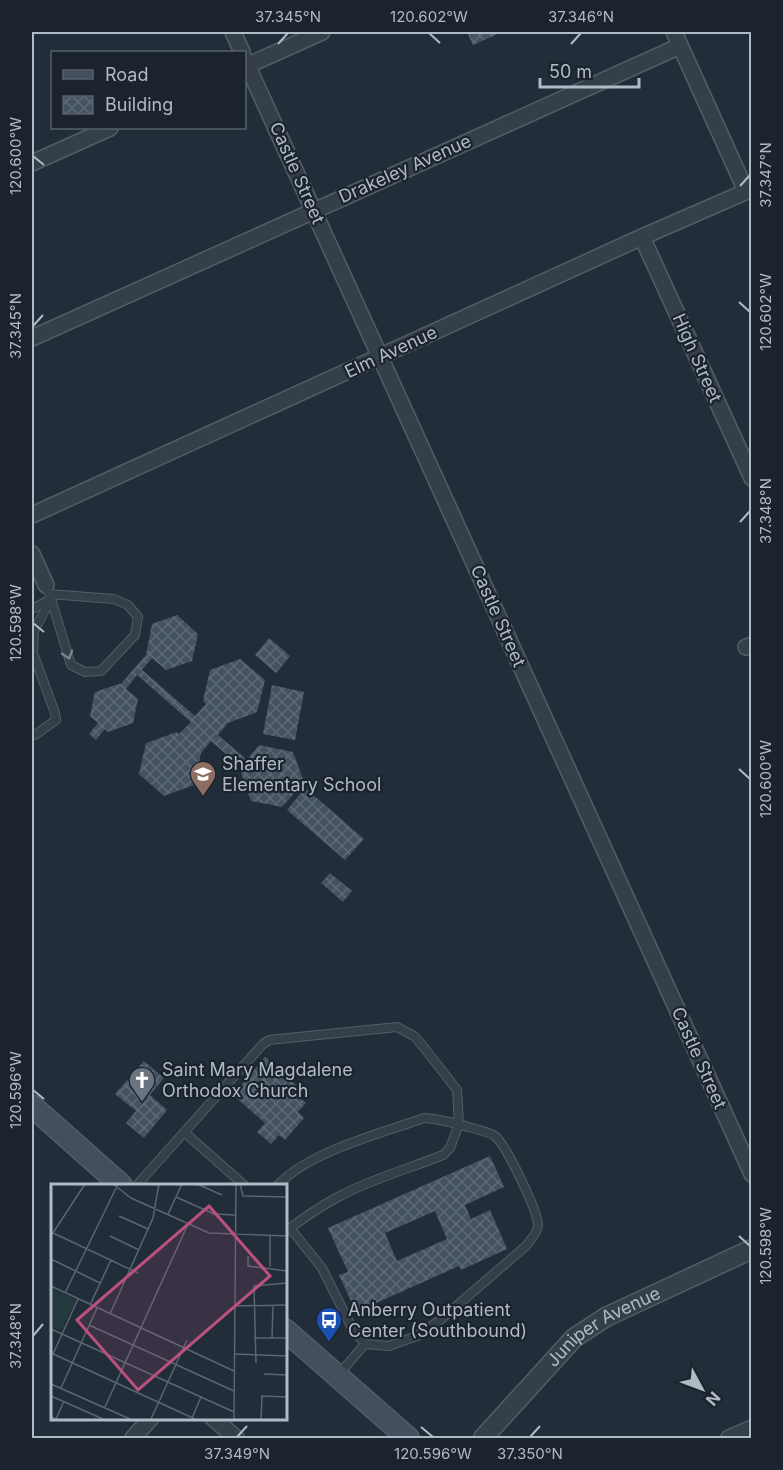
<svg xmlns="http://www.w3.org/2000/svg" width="783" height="1470" viewBox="0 0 783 1470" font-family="Inter,sans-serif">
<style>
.building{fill:url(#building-cross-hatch);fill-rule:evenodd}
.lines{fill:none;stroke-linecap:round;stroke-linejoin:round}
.service-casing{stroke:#535d68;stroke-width:10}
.minor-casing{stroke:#535d68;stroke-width:18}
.tertiary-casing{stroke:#535d68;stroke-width:21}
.secondary-casing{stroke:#535d68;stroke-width:24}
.service{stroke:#353f4a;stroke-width:8}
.minor{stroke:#353f4a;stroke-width:15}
.tertiary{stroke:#353f4a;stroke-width:18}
.secondary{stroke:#434f5d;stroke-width:21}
.oneway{stroke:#79838e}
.ticks{fill:none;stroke:#b0bac6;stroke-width:2}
.labels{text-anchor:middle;stroke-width:4.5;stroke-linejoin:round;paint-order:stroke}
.street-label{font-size:18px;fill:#b0bac6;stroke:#1b242e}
.poi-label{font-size:18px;fill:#b0bac6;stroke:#1b242e;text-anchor:start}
.inset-road{fill:none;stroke:#5b6572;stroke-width:1.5}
.view{fill:#bc5180;fill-opacity:0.15;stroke:#bc5180;stroke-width:3}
.inset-edge{fill:none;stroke:#b0bac6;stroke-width:3}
.neatline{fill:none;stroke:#b0bac6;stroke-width:2}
.ticks-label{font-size:15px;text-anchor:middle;fill:#b0bac6}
</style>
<defs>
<pattern id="building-cross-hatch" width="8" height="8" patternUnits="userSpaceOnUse" patternTransform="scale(1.5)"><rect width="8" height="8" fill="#455361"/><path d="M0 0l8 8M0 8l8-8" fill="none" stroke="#5d6a76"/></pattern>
</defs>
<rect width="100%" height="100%" fill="#222d3a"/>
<!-- building -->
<path class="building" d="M467 32H502L473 45Z
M177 615 198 634 192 661 166 670 152 658 142 670 195 716 206 704 203 701 210 670 240 659 265 680 257 712 228 723 218 735 247 760 259 745 293 752 304 782 282 807 251 801 240 770 242 768 211 741 201 753 194 785 164 796 139 774 146 743 177 732 179 734 191 722 137 675 126 689 138 699 133 723 108 732 105 729 96 740 89 734 98 723 90 716 95 692 119 684H121L146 655 152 624Z
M269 638 290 656 276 673 255 655Z
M272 685 304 692 295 740 263 734Z
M305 788 364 839 345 860 287 810Z
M330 873 352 891 343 902 321 883Z
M265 1057 297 1086 292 1091 306 1103 298 1112 304 1118 285 1140 279 1135 271 1144 257 1132 265 1123 233 1095Z
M144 1061 164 1078 150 1095 167 1110 144 1138 126 1123 136 1111 115 1094Z
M490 1156 504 1187 465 1205 471 1219 490 1210 507 1249 461 1270 459 1266 356 1312 339 1275 348 1272 328 1228ZM435 1211 447 1239 397 1261 385 1233Z"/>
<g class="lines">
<!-- service casing -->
<g class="service-casing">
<path id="service" d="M46 585 51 599 71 665 85 672 101 671 135 635 138 617 128 605 114 599 49 594
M32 609 49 600
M32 735H35L56 720 55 713 33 653 34 631 51 599
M184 1132 244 1185
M137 1185 263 1044 269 1040 397 1027 414 1036 422 1045 457 1090 459 1124C467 1127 490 1132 495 1136 506 1145 539 1213 538 1226 537 1234 530 1240 526 1246L439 1321 417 1336 389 1346 365 1344 339 1374
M278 1185C310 1151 380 1134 424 1118L434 1119 459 1124 450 1148 443 1155C408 1169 371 1179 338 1197 321 1206 305 1217 290 1228L322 1268 352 1328 365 1344"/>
</g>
<!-- minor casing -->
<g class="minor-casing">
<path id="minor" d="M233 32 242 52
M674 32 746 191
M244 58 752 1174
M244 67 322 32
M32 163 110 128
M642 237 752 478
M32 338 680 46
M32 515 642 237 752 189
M32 554 46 585
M746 647 752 645
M213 1418 236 1438
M133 1438 151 1418
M729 1438 752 1428"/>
</g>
<!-- tertiary casing -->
<g class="tertiary-casing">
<g id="tertiary">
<path id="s1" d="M483 1438 574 1338 606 1317 752 1249"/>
</g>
</g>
<!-- secondary casing -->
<g class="secondary-casing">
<path id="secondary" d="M32 1106 121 1185
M285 1330 408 1438"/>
</g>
<!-- service -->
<use href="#service" class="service"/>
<!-- minor -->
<use href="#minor" class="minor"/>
<!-- tertiary -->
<use href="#tertiary" class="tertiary"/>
<!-- secondary -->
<use href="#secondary" class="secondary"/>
</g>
<!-- one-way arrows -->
<defs><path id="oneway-chevron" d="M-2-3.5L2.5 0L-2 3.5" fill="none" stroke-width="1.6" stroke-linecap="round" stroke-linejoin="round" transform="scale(1.5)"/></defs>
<use class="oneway" href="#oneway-chevron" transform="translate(68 655) rotate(72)"/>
<!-- ticks -->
<path class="ticks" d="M429 33 440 43M278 44 288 33M571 44 581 33M33 156 44 165M740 186 750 175M739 302 750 312M33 326 43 315M740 522 750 511M33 623 44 632M739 769 750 779M33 1090 44 1099M739 1236 750 1246M33 1336 43 1324M421 1427 433 1437M237 1437 247 1426M530 1437 540 1426"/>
<!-- icons -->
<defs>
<g id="school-pin" transform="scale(1.35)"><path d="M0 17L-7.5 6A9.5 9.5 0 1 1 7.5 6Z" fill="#8d6e63" stroke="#1b242e"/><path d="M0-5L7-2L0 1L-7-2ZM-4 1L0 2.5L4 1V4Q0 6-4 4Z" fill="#fff"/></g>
<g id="church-pin" transform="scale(1.35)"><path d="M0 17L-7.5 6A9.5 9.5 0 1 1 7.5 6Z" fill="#6b7280" stroke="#1b242e"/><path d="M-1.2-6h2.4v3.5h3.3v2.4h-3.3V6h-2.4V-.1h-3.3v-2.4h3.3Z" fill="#fff"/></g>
<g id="bus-pin" transform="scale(1.35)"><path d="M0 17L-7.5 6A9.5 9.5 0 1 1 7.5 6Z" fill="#1a4fb4" stroke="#1b242e"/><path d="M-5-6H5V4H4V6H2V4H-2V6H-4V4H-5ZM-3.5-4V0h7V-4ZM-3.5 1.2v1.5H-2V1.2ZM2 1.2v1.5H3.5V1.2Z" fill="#fff"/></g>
</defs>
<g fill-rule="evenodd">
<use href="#school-pin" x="203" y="774"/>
<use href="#church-pin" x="142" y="1080"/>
<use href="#bus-pin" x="329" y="1320"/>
</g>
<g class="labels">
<!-- street labels -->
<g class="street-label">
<text transform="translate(405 169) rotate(-24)" y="6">Drakeley Avenue</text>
<text transform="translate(297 173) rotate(66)" y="6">Castle Street</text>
<text transform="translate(391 352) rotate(-25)" y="6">Elm Avenue</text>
<text transform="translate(697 358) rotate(66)" y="6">High Street</text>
<text transform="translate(498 616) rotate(66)" y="6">Castle Street</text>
<text transform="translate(699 1058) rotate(66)" y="6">Castle Street</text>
<text dy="6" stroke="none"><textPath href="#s1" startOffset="166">Juniper Avenue</textPath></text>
</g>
<!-- poi labels -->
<g class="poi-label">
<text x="222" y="770">Shaffer<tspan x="222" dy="21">Elementary School</tspan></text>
<text x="162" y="1076">Saint Mary Magdalene<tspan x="162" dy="21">Orthodox Church</tspan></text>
<text x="348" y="1316">Anberry Outpatient<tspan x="348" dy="21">Center (Southbound)</tspan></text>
</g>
</g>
<!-- overview -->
<g transform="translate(51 1184)">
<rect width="236" height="236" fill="#222d3a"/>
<path d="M0 104 25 116 10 147 0 143Z" fill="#24393b"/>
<path class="inset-road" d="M62 0 80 14 158 49 236 52M146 0 171 11M189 0 192 12 236 13M125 13 163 30 184 31M117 30 131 0M68 32 97 45M0 48 87 89M0 52 34 0M59 52 88 66M197 72V82L236 87M0 75 49 99M219 83V52M0 102 183 187M14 109 67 0M39 121 60 76M184 122 236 121M59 130 102 34 108 0M38 141 183 207M0 145 183 228M203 154H236M221 154 222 121M0 169 144 235M2 170 27 115M184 170 236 172M205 179 203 102 236 99M213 190 236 191M0 200 79 235M10 204 46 124M0 212 52 235M54 223 137 40M0 233 5 235 13 217M141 234 150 213M100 235 136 156M183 235 185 0M210 235 211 212 236 213"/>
<path class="view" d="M158 22 219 92 87 206 26 136Z"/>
<rect width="236" height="236" class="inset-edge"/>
</g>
<!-- border -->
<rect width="783" height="1470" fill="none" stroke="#1b242e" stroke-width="66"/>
<!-- legend -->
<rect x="51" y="51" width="195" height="78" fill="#1b242e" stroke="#57606b" stroke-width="1.5"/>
<rect x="63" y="70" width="30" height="9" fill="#434f5d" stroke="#57606b" stroke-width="1.5"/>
<text x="105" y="81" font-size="18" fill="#b0bac6">Road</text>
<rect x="63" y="96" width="30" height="18" fill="url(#building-cross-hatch)" stroke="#57606b" stroke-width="1.5"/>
<text x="105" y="111" font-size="18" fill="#b0bac6">Building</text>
<!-- north arrow -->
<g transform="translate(702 1389) rotate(131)" stroke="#1b242e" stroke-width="4.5" paint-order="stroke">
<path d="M0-4.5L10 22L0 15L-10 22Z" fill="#b0bac6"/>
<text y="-9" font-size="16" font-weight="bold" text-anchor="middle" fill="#b0bac6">N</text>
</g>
<!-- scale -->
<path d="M540 78v9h99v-9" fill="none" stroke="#b0bac6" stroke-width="3"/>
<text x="549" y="78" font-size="18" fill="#b0bac6" stroke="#1b242e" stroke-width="4.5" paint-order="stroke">50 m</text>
<rect x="33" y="33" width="717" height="1404" class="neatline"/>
<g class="ticks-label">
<text x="288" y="22">37.345°N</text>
<text x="429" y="22">120.602°W</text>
<text x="581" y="22">37.346°N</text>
<text transform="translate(16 156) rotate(-90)" y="5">120.600°W</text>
<text transform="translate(766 175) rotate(-90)" y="5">37.347°N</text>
<text transform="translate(766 312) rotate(-90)" y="5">120.602°W</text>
<text transform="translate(16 326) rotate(-90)" y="5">37.345°N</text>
<text transform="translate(766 511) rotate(-90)" y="5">37.348°N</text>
<text transform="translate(16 623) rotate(-90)" y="5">120.598°W</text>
<text transform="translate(766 779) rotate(-90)" y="5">120.600°W</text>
<text transform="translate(16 1090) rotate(-90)" y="5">120.596°W</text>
<text transform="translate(766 1246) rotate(-90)" y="5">120.598°W</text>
<text transform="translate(16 1336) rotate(-90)" y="5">37.348°N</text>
<text x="237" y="1459">37.349°N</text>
<text x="433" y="1459">120.596°W</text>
<text x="530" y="1459">37.350°N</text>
</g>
</svg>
